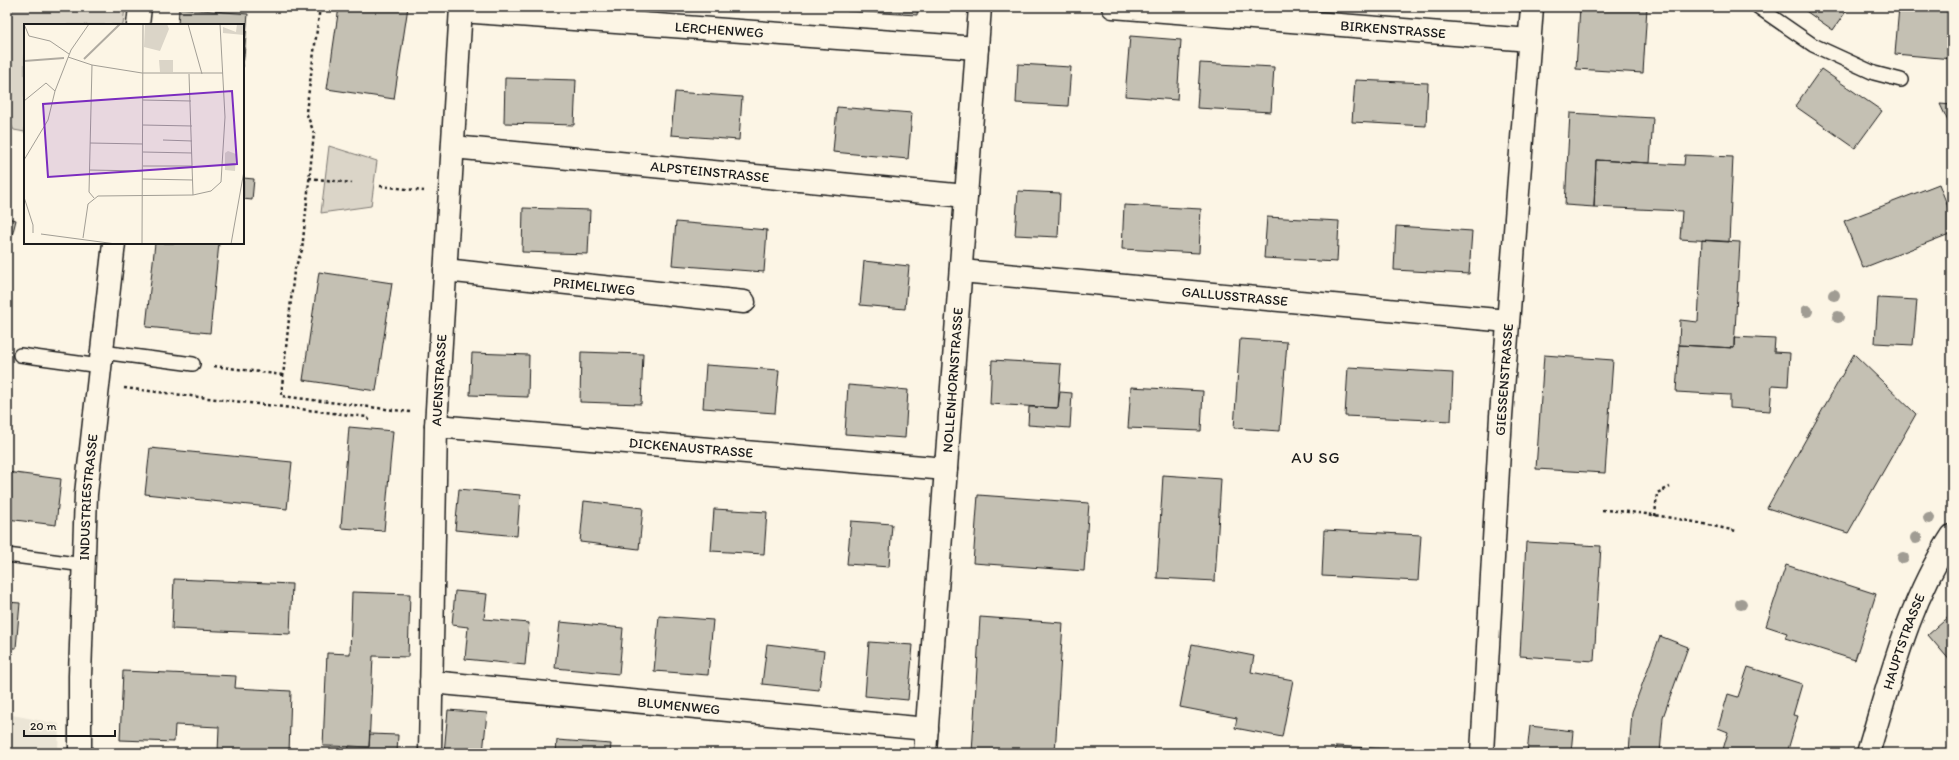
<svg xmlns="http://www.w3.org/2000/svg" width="1959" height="760" viewBox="0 0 1959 760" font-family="Itim,sans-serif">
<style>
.built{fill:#ebe5d6}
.green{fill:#dbd5c8;stroke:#7c7872}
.building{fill:#c4c0b3;stroke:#1c1c1c}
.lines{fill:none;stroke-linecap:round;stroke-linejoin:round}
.lane-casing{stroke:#1c1c1c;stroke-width:16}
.street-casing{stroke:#1c1c1c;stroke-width:25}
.primary-casing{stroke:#1c1c1c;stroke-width:25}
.path{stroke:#1c1c1c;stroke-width:2.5;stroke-dasharray:3 3;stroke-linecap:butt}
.lane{stroke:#fcf5e5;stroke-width:13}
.street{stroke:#fcf5e5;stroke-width:22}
.primary{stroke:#fcf5e5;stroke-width:22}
.tree{fill:#a09c93}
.labels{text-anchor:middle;stroke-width:3;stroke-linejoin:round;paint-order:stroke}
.street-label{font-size:14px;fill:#1c1c1c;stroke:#fcf5e5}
.quarter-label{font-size:16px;letter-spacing:1px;fill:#1c1c1c;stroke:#fcf5e5}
.inset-river{fill:none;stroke:#b0aba1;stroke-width:2}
.inset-road{fill:none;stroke:#a29e95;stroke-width:1}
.view{fill:#7b2cbf;fill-opacity:0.15;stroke:#7b2cbf;stroke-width:2}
.inset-edge{fill:none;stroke:#1c1c1c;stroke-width:2}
</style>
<rect width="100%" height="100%" fill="#fcf5e5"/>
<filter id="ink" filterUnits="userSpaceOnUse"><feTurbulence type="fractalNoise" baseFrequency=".025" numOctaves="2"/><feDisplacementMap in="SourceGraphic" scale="8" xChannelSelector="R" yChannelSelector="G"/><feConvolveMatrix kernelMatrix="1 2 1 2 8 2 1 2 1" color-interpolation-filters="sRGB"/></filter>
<g filter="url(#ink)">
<!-- built -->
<path class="built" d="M7 714 59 724 58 753H7Z"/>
<!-- green -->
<path class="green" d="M12 7H125L123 25H25V132L14 130 7 118V45Z
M329 146 377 161 371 206 321 213Z"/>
<!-- building -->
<path class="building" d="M339 7H408L394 99 327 89Z
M848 7H918L917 15 847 11Z
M1580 7H1647L1643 73 1576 69Z
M1800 7H1849L1833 30Z
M1899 7H1952V59L1895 54Z
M179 8 248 14 243 67V25H178Z
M1130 36 1181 40 1177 100 1125 96Z
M1200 63 1274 67 1271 112 1197 108Z
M1018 64 1071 67 1068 106 1016 103Z
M1821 69 1882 111 1855 148 1795 106Z
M505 78 576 80 574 125 504 123Z
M1355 80 1428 83 1426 126 1352 122Z
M675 92 742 97 739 140 671 135Z
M1940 104 1952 105V130Z
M837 107 912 113 908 159 833 152Z
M1570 113 1653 118 1650 163 1596 160 1594 207 1565 205Z
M1685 155 1733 157 1729 242 1680 239 1682 211 1594 207 1596 160 1684 165Z
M243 178 254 179 252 200 243 199Z
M1939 184 1952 217V233L1863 268 1844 221Z
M1018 191 1060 193 1058 237 1015 235Z
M1124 205 1201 209 1199 253 1122 249Z
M523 208 590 210 588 254 522 252Z
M1267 217 1339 221 1337 262 1264 258Z
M7 218 16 220 7 256Z
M676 222 767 230 764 272 672 265Z
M1396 226 1472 231 1469 274 1394 270Z
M1702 240 1740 242 1734 348 1679 345 1680 320 1698 322Z
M155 243H219L210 333 146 327Z
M864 261 909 266 905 309 860 305Z
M319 272 392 283 376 391 303 380Z
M1878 298 1917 300 1913 345 1875 343Z
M1734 337 1775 339 1774 352 1790 353 1788 386 1772 385 1770 411 1730 408V395L1676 392 1679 345 1734 348Z
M1240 339 1287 342 1280 431 1234 428Z
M581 352 643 354 641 404 580 402Z
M472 353 529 355 528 397 470 395Z
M1854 354 1916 414 1848 533 1767 508Z
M1544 355 1613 360 1605 473 1536 469Z
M992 360 1061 364 1058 408 990 404Z
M706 365 779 370 775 413 703 408Z
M1348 367 1453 373 1451 421 1345 416Z
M848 385 908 390 905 438 845 434Z
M1131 387 1203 391 1201 431 1128 428Z
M1060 392 1072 393 1070 428 1028 425 1029 407 1058 408Z
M349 427 393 431 384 531 341 528Z
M150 448 292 462 287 509 145 494Z
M7 472 61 479 56 525 7 519Z
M1163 475 1221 479 1215 581 1157 578Z
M459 489 520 495 517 536 455 530Z
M978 495 1089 503 1084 571 973 563Z
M584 501 643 508 639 549 580 542Z
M714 509 767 512 764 554 711 551Z
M851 521 892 524 889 567 847 564Z
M1324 530 1421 535 1418 581 1322 576Z
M1526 542 1601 546 1594 661 1520 656Z
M1786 565 1876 594 1855 660 1785 638 1787 633 1766 626Z
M174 579 292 584 290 634 172 629Z
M455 591 487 594 484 619 529 623 525 665 465 659 468 627 452 625Z
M352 592 410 594 408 657 373 656 369 747 323 746 327 653 350 654Z
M7 602 20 603 16 648H7Z
M1952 614V663L1928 635Z
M659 616 713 620 708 675 654 671Z
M980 617 1063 623 1055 753H972Z
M560 622 623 628 619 674 555 668Z
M1660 636 1688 647 1663 717 1660 753H1629L1632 712Z
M869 642 913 645 908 700 865 696Z
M767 644 824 651 819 690 762 684Z
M1192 644 1254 656 1251 672 1293 680 1282 737 1235 728 1237 718 1180 707Z
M1748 667 1802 684 1793 715 1798 716 1787 753H1722L1728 732 1718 728 1728 694 1738 697Z
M123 671 236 676 235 688 291 691 289 753H218L219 727 175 725 174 742 120 740Z
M448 710 487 713 483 753H444Z
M1530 726 1573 731 1571 753H1527Z
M370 734 398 735 397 753H348L349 746 369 747Z
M557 740 611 744 610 753H556Z
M1336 746 1441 752V753H1335Z"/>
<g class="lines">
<!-- lane casing -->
<g class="lane-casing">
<path id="lane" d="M1758 7 1813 45 1874 73 1901 80
M102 352 193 364
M20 355 100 366
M7 555 84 565"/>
</g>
<!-- street casing -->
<g class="street-casing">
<g id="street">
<path id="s1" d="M1113 7 1530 40"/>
<path id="s2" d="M461 11 977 48"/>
<path d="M138 25 140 7"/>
<path id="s3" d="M453 147 966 196"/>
<path id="s4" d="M445 270 744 302"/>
<path id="s5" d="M961 271 1508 321"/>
<path id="s6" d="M436 426 946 469"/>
<path id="s7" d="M431 682 927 729"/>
<path id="s8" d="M80 753V676L86 494 114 243"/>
<path id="s9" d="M430 753 436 426 461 7"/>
<path id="s10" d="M925 753 980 7"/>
<path id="s11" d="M1482 753 1501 416 1532 7"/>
</g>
</g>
<!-- primary casing -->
<g class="primary-casing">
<g id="primary">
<path id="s12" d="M1868 753C1891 677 1908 603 1952 536"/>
</g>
</g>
<!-- path -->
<path class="path" d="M320 7 306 112 314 133 302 250 294 271 281 396 410 412
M309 178 352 183
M380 186 424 191
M214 366 283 375
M124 388 367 417 371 423
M1602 510C1647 512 1692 521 1736 531
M1655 516 1657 493 1670 487"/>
<!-- lane -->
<use href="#lane" class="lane"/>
<!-- street -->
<use href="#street" class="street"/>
<!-- primary -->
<use href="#primary" class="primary"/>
</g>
<!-- trees -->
<g class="tree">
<circle cx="1834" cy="295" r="6"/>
<circle cx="1807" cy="311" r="6"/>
<circle cx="1838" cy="317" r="6"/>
<circle cx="1929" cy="518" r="6"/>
<circle cx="1916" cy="538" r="6"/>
<circle cx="1903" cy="558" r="6"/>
<circle cx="1741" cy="604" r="6"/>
</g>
</g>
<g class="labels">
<!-- street labels -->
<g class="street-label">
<text dy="5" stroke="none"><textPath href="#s1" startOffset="281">BIRKENSTRASSE</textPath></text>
<text dy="5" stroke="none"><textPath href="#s2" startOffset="259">LERCHENWEG</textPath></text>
<text dy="5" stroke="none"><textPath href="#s3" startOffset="258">ALPSTEINSTRASSE</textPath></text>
<text dy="5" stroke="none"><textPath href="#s4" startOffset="150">PRIMELIWEG</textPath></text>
<text dy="5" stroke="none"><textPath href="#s5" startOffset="275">GALLUSSTRASSE</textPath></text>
<text dy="5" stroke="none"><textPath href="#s9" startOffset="373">AUENSTRASSE</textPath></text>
<text dy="5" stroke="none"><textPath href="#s10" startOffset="374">NOLLENHORNSTRASSE</textPath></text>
<text dy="5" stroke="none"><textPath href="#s11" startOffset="374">GIESSENSTRASSE</textPath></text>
<text dy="5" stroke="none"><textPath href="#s6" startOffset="256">DICKENAUSTRASSE</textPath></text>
<text dy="5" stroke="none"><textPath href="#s8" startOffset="256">INDUSTRIESTRASSE</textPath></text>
<text dy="5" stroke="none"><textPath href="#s12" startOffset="117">HAUPTSTRASSE</textPath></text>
<text dy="5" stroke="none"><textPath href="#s7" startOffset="249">BLUMENWEG</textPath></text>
</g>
<!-- quarter labels -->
<g class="quarter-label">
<text x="1316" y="463">AU SG</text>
</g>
</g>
<!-- overview -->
<g transform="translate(24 24)">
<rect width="220" height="220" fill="#fcf5e5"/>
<path d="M121 0H143L145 5 136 27 120 23ZM213 0H220V11L199 9V3L212 8ZM135 36H149V48H136ZM204 127 212 130 211 147 201 146V129Z" fill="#dbd5c8"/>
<path class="inset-river" d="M60 35 96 0M0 37 40 34"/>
<path class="inset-road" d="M0 0 5 12 26 17 45 30M164 0 178 50M44 33 68 41 118 49H199M68 41 65 168 70 174M165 50 169 171M119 76 167 77M0 77 22 59 31 67M119 101 168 102M139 116 168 117M66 119 119 120M119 128 168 129M0 136 24 96 31 67 47 26 65 0M119 142H168M65 146 119 147M118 155 169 156M0 173 9 201V209M17 210 92 220M59 214 64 180 74 172 169 171 187 167 197 158 201 93 196 0M118 220 119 0M207 220 220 147"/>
<path class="view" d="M208 67 213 140 24 153 19 80Z"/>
<rect width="220" height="220" class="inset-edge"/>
</g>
<!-- margin -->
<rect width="1959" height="760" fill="none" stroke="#fcf5e5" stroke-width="24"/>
<rect x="12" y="12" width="1935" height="736" fill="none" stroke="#1c1c1c" stroke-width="1.5" filter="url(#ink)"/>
<!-- scale -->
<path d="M24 730v6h91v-6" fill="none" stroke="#1c1c1c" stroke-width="2"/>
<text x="30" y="730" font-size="12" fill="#1c1c1c" stroke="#fcf5e5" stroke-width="3" paint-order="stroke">20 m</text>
</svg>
